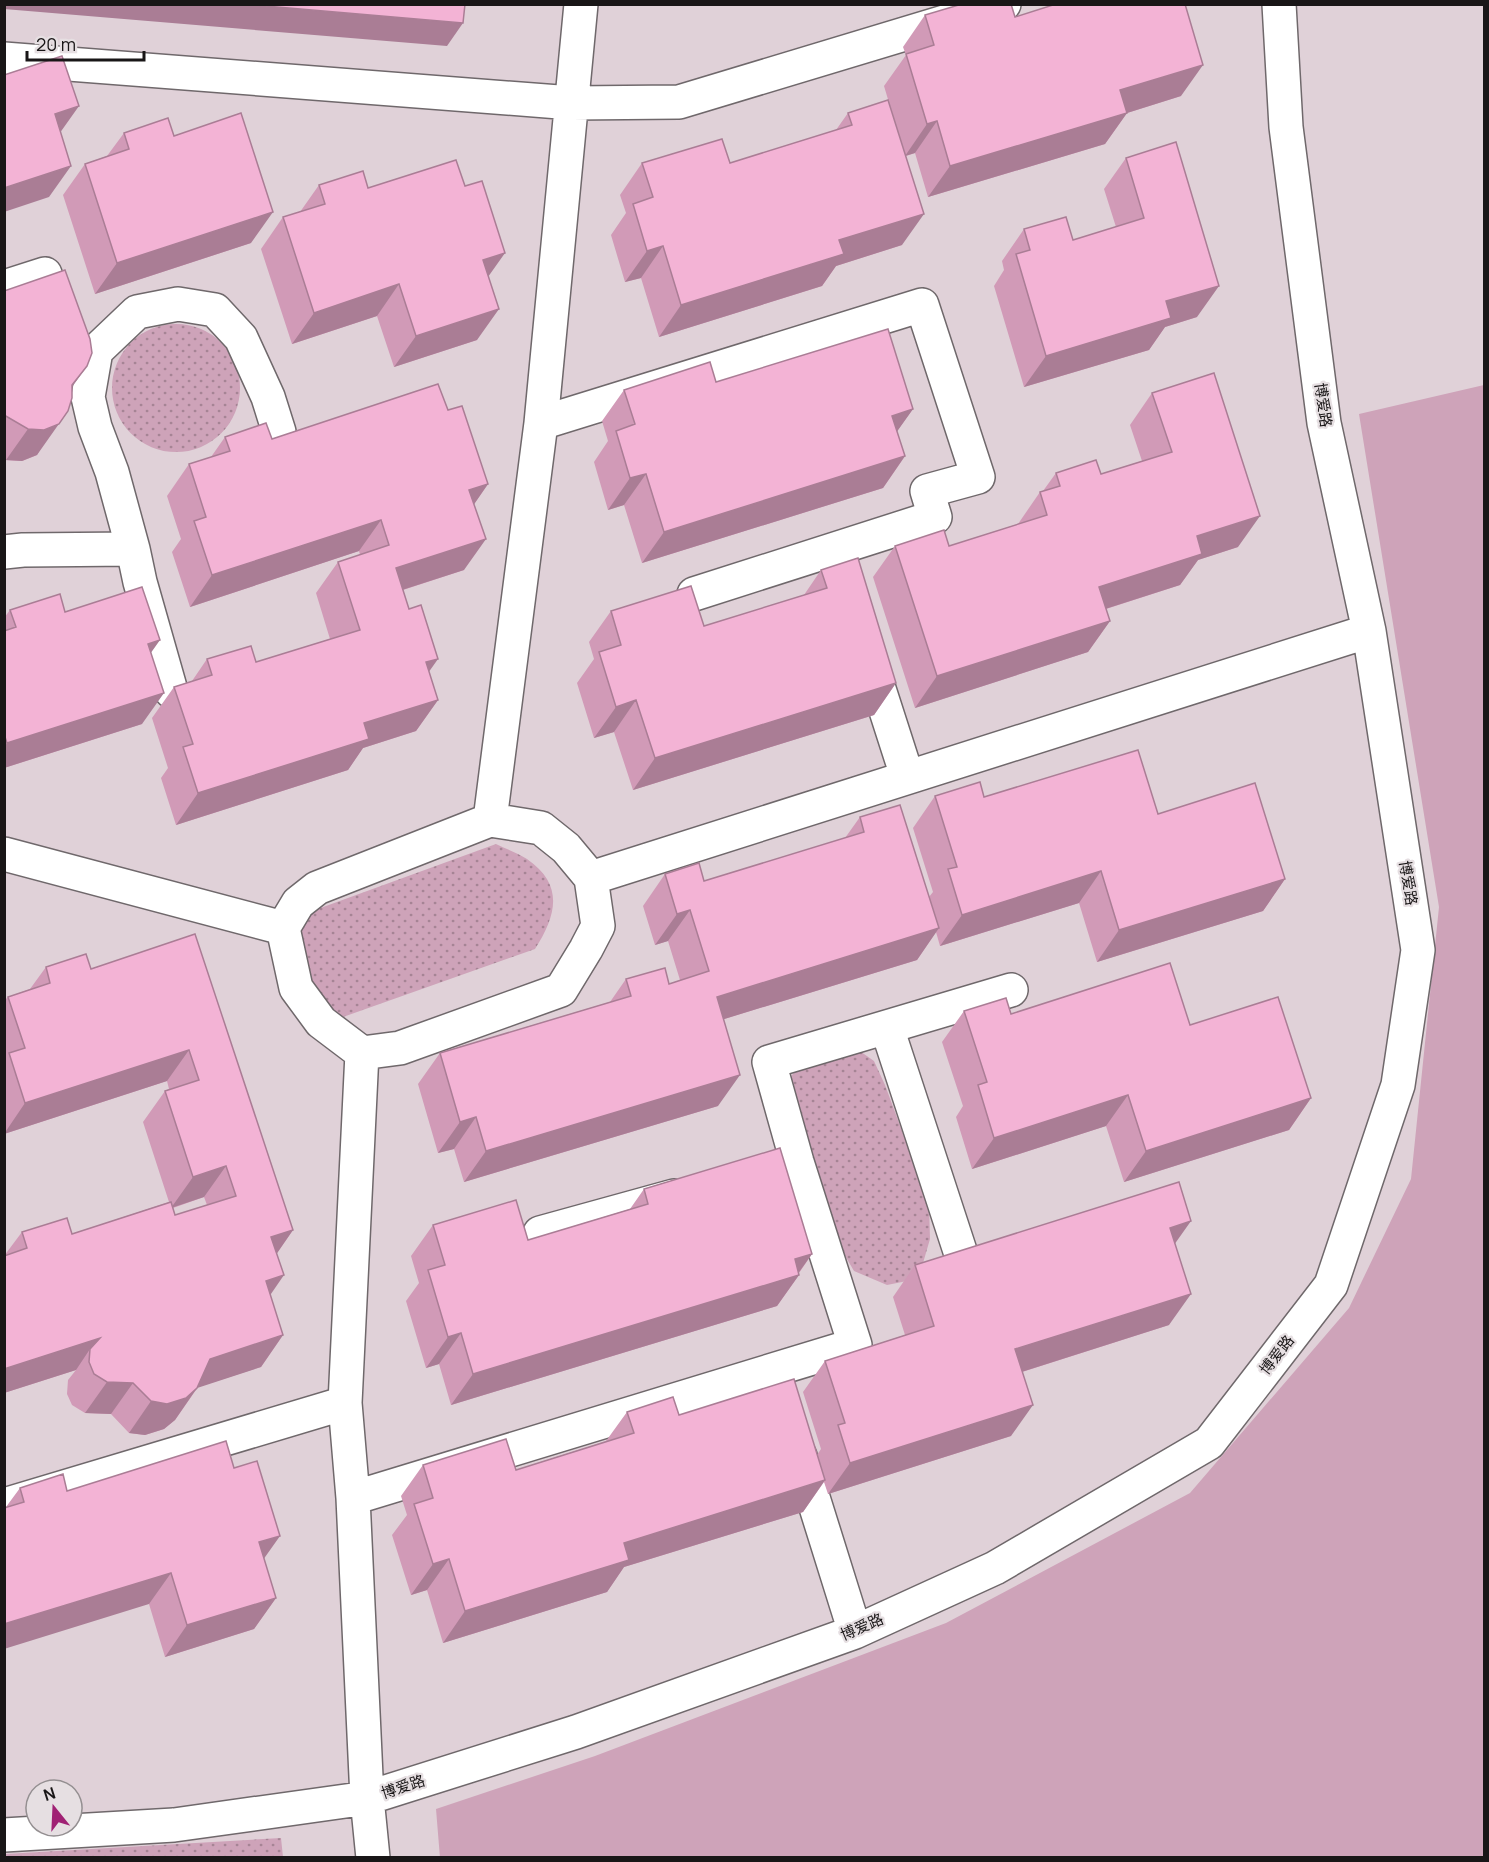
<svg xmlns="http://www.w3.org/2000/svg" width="1489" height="1862" viewBox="0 0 1489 1862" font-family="Manrope,'Noto Sans SC',sans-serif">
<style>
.built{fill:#e0d1d8;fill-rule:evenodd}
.grass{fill:url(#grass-dots)}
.garden{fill:#cea3b9}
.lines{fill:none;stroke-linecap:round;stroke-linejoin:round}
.minor-casing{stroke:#6f686b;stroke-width:36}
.minor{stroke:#fff;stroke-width:33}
.wall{fill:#d19ab7;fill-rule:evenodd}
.shaded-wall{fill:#aa7d95}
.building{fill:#f3b3d5;stroke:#aa7d95;stroke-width:1.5}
.labels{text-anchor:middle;stroke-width:4.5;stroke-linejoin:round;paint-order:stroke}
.street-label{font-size:15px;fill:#191617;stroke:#e6dfe2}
</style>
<defs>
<pattern id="grass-dots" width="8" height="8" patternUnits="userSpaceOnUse" patternTransform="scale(1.5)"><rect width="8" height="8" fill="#cea3b9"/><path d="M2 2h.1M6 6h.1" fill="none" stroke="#a68495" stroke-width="1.8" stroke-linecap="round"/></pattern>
</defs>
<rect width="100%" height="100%" fill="#e6dfe2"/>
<!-- built -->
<path class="built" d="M5 5H1484V1857L5 1858ZM36 1790H72V1826H36Z"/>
<!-- grass -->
<path class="grass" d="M112 388a64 64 0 1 1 128 0a64 64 0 1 1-128 0Z
M496 844C506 849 518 853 527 859 565 885 556 916 535 949L343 1017 319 1008 292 948 304 914Z
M854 1047 874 1061 885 1085 929 1204 930 1239 923 1263 907 1281 887 1285 854 1271 833 1235 787 1081 804 1061Z
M281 1838 283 1857H5V1854Z"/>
<!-- garden -->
<path class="garden" d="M1484 385V1857L440 1858 436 1809 595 1756 946 1623 1190 1493 1349 1308 1411 1179 1439 907 1359 414Z"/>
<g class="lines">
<!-- minor casing -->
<g class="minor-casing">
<path id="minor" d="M4 59 572 103 679 102 1004 4
M4 287 45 274 60 319
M541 423 922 305 978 477 927 491 935 517 694 594
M133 549 112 472 95 427 88 397 96 351 137 312 178 304 215 310 241 338 268 397 279 432
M4 552 23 550 133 549 140 582 171 691
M870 661 907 776
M490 820 541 828 566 848 591 878 598 926 586 949 561 990 400 1048 362 1053 321 1022 296 988 283 928 298 903 317 888Z
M490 820 541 423 581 4
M4 854 283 928
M591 878 1369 631
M887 1028 960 1251
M362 1053 345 1403 353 1498 367 1798 373 1858
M540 1233 674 1196
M800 1456 855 1632
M353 1498 855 1345 797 1162 769 1062 1011 990
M4 1505 345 1403
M4 1835 174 1825 367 1798 576 1732 855 1632 995 1568 1209 1443 1331 1285 1398 1085 1418 950 1369 631 1324 423 1286 127 1279 4"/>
</g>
<!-- minor -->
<use href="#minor" class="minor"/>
</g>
<!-- wall -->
<path class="wall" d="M925 15 1015 17 1181 96 1127 113 1105 144 928 197 915 153 906 156 902 245 836 266 822 286 659 337 641 278 625 282 611 235 626 213 620 195 642 163H730L836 130 848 113 893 116 884 86 906 55 903 47Z
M124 133 174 136 251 243 95 294 63 195 85 164 107 156Z
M1126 158 1197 317 1165 327 1149 350 1024 387 994 286 1004 270 1002 261 1024 229 1073 240 1116 227 1104 189Z
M319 185 368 188 488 277 477 340 394 367 377 316 292 344 261 249 283 217 300 212Z
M4 291 72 388 37 455 22 461 4 460Z
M716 382 913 409 897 431 905 456 883 488 642 563 624 505 608 510 594 462 608 441 602 421 624 390Z
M1152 393 1238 547 1198 560 1180 585 1106 609 1110 621 1088 652 915 708 873 577 895 546H949L1018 524 1040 492 1043 491 1056 473 1101 474 1142 461 1130 425Z
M448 410 488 484 474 504 464 570 403 590 438 700 416 731 363 748 348 770 176 825 161 778 168 768 152 718 174 687 192 681 207 659 256 662 330 639 316 593 338 562 360 555 359 551 190 607 172 552 181 539 167 496 189 464 211 457 225 437 272 439Z
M821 570 896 683 874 715 633 790 614 732 594 738 577 683 594 659 589 642 611 611 704 626 804 595Z
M10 610 65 612 151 653 142 724 4 768V618Z
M935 796 984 797 1158 814 1285 879 1263 911 1097 962 1079 903 940 946 936 932 917 960 724 1019 718 1106 464 1182 454 1149 438 1153 418 1084 440 1053 610 1002 626 979 669 984 680 980 668 941 655 945 643 906 665 874 704 881 845 838 860 817 929 897 933 892 913 828Z
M195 934 293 1230 277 1253 270 1295 283 1335 261 1367 198 1387 175 1420 164 1429 145 1435 129 1433 111 1414 85 1413 72 1405 67 1394 68 1380 76 1370 4 1393V1256L22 1232 72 1234 169 1202 143 1122 165 1091 169 1089 167 1081 4 1134V1001L8 997 30 989 46 967 91 969ZM204 1197 207 1205 175 1215 173 1208Z
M964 1011 1011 1014 1190 1025 1311 1098 1289 1130 1124 1182 1106 1126 972 1169 956 1117 963 1106 942 1042Z
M644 1189 812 1254 799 1273V1275L777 1306 451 1405 439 1364 426 1368 406 1301 419 1283 411 1256 433 1225 528 1240 630 1209Z
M1175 1244 1169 1325 1022 1372 1011 1436 828 1494 824 1482 803 1512 624 1567 607 1592 443 1643 427 1590 411 1595 392 1535 407 1515 401 1496 423 1465 516 1470 606 1441 627 1412 679 1415 817 1455 821 1449 803 1392 825 1361 905 1335 893 1297 915 1265Z
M234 1468 276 1598 254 1629 165 1657 149 1604 6 1507 20 1488 67 1491Z"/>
<!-- shaded-wall -->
<path class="shaded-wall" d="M4 4H242L463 23 447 46 4 9Z
M1203 65 1181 96 1127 113 1105 144 928 197 950 166 1120 90Z
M79 106 57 137 55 114Z
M937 121 915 153 905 156 927 124Z
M71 166 49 197 4 212V188Z
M273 212 251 243 95 294 117 263Z
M924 214 902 245 836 266 822 286 659 337 681 305 839 240Z
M663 246 641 278 625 282 647 251Z
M505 253 483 284V260Z
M399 284 377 316 292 344 314 313Z
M1219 286 1197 317 1165 327 1149 350 1024 387 1046 356 1166 301Z
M499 309 477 340 394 367 416 336Z
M87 366 65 397 72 385Z
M913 409 891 440 892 416Z
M68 411 37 455 22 461 6 460 28 429Z
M905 456 883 488 642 563 664 532Z
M646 474 624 505 608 510 630 478Z
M488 484 466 516 469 490Z
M1260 516 1238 547 1198 560 1180 585 1077 618 1099 587 1197 536Z
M381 520 359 551 190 607 212 575Z
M486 539 464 570 374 599 396 568Z
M1110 621 1088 652 915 708 937 676Z
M160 640 138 671 148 644Z
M438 659 416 690 426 662Z
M896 683 874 715 633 790 655 758Z
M164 693 142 724 4 768V747L7 743Z
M438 700 416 731 363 748 348 770 176 825 198 793 364 723Z
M636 700 614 732 594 738 616 707Z
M1101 871 1079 903 940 946 962 915Z
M1285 879 1263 911 1097 962 1119 930Z
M690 910 668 941 655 945 677 914Z
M939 928 917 960 695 1028 717 997Z
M189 1050 167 1081 4 1134 25 1103Z
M740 1075 718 1106 464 1182 486 1151Z
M1128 1095 1106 1126 972 1169 994 1138Z
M1311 1098 1289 1130 1124 1182 1146 1151Z
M476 1117 454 1149 438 1153 460 1122Z
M226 1166 204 1197 171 1208 193 1177Z
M1191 1221 1169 1252 1170 1228Z
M293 1230 271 1262V1237Z
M812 1254 797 1275H799L777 1306 451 1405 473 1374 795 1259Z
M284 1275 262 1307 266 1281Z
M1191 1294 1169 1325 993 1381 1015 1349Z
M461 1333 439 1364 426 1368 448 1337Z
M283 1335 261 1367 188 1391 210 1359Z
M100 1338 90 1349 76 1370 4 1393V1369Z
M107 1382 133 1383 111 1414 85 1413Z
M197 1388 175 1420 164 1429 145 1435 129 1433 151 1401Z
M1033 1405 1011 1436 828 1494 850 1463Z
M825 1480 803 1512 624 1567 607 1592 443 1643 465 1611 624 1543Z
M280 1536 258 1567 259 1542Z
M449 1559 427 1590 411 1595 433 1564Z
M171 1573 149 1604 4 1649V1624Z
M276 1598 254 1629 165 1657 187 1625Z"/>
<!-- building -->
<path class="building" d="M242 4H465L463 23Z
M962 4H1011L1015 17 1056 4H1185L1203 65 1120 90 1127 113 950 166 937 121 927 124 906 54 934 45 925 15Z
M62 56 79 106 55 114 71 166 4 188V75Z
M888 100 924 214 839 240 844 254 681 305 663 246 647 251 633 204 653 197 642 163 722 139 730 163 852 125 848 113Z
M241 113 273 212 117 263 85 164 129 149 124 133 168 118 174 136Z
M1176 142 1219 286 1166 301 1171 318 1046 356 1016 254 1030 250 1024 229 1066 217 1073 240 1144 218 1126 158Z
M456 160 465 186 482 181 505 253 483 260 499 309 416 336 399 284 314 313 283 217 325 204 319 185 363 171 368 188Z
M65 270 90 339 92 353 87 366 72 385V398L68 411 59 424 44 430 28 429 4 415V291Z
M888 329 913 409 892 416 905 456 664 532 646 474 630 478 616 431 635 424 624 390 710 362 716 382Z
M1214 373 1260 516 1197 536 1202 554 1099 587 1110 621 937 676 895 546 944 530 949 546 1047 515 1040 492 1060 486 1056 473 1096 460 1101 474 1172 452 1152 393Z
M438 384 448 410 462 406 488 484 469 490 486 539 396 568 409 609 421 605 438 659 426 662 438 700 364 723 369 739 198 793 183 747 193 744 174 687 212 675 207 659 251 646 256 662 360 630 338 562 389 545 381 520 212 575 194 521 206 517 189 464 230 451 225 437 266 423 272 439Z
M858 558 896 683 655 758 636 700 616 707 599 652 621 645 611 611 691 586 704 626 827 588 821 570Z
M142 587 160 640 148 644 164 693 7 743 4 734V631L16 627 10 610 60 594 65 612Z
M1138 750 1158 814 1255 783 1285 879 1119 930 1101 871 962 915 948 869 957 867 935 796 980 782 984 797Z
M900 805 939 928 717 997 740 1075 486 1151 476 1117 460 1122 440 1053 631 996 626 979 665 968 669 984 709 971 690 910 677 914 665 874 699 863 704 881 864 832 860 817Z
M195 934 293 1230 271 1237 284 1275 266 1281 283 1335 210 1359 197 1388 186 1398 167 1404 151 1401 133 1383 107 1382 94 1374 89 1362 90 1349 100 1338 4 1369V1256L27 1248 22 1232 67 1218 72 1234 171 1202 175 1215 236 1196 226 1166 193 1177 165 1091 199 1080 189 1050 25 1103 9 1053 25 1048 8 997 50 983 46 967 86 954 91 969Z
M1170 963 1190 1025 1278 997 1311 1098 1146 1151 1128 1095 994 1138 978 1085 987 1082 964 1011 1006 998 1011 1014Z
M780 1148 812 1254 795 1259 799 1275 473 1374 461 1333 448 1337 428 1270 445 1265 433 1225 516 1200 528 1240 648 1204 644 1189Z
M1179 1182 1191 1221 1170 1228 1191 1294 1015 1349 1033 1405 850 1463 838 1425 845 1423 825 1361 934 1326 915 1265Z
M794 1379 825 1480 624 1543 629 1560 465 1611 449 1559 433 1564 414 1504 433 1498 423 1465 506 1439 516 1470 634 1433 627 1412 673 1397 679 1415Z
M226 1441 234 1468 257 1461 280 1536 259 1542 276 1598 187 1625 171 1573 4 1624V1508L24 1502 20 1488 63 1474 67 1491Z"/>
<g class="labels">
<!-- street labels -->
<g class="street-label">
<text transform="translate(1323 405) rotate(82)" y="5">博爱路</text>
<text transform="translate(1408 883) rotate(81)" y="5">博爱路</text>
<text transform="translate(1277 1355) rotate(-52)" y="5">博爱路</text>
<text transform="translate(862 1627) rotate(-23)" y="5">博爱路</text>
<text transform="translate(403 1787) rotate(-18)" y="5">博爱路</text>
</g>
</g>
<!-- border -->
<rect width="1489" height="1862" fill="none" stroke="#191617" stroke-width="12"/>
<!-- north arrow -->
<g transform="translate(54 1808) rotate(342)"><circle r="28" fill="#e6dfe2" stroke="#948f91" stroke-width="1.5"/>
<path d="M0-4.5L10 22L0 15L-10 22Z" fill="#a02174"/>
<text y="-9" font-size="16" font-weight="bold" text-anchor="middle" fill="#191617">N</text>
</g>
<!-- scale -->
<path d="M27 51v9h117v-9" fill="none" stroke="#191617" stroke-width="3"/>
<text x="36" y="51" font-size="18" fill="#191617" stroke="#e6dfe2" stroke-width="4.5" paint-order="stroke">20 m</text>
</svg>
